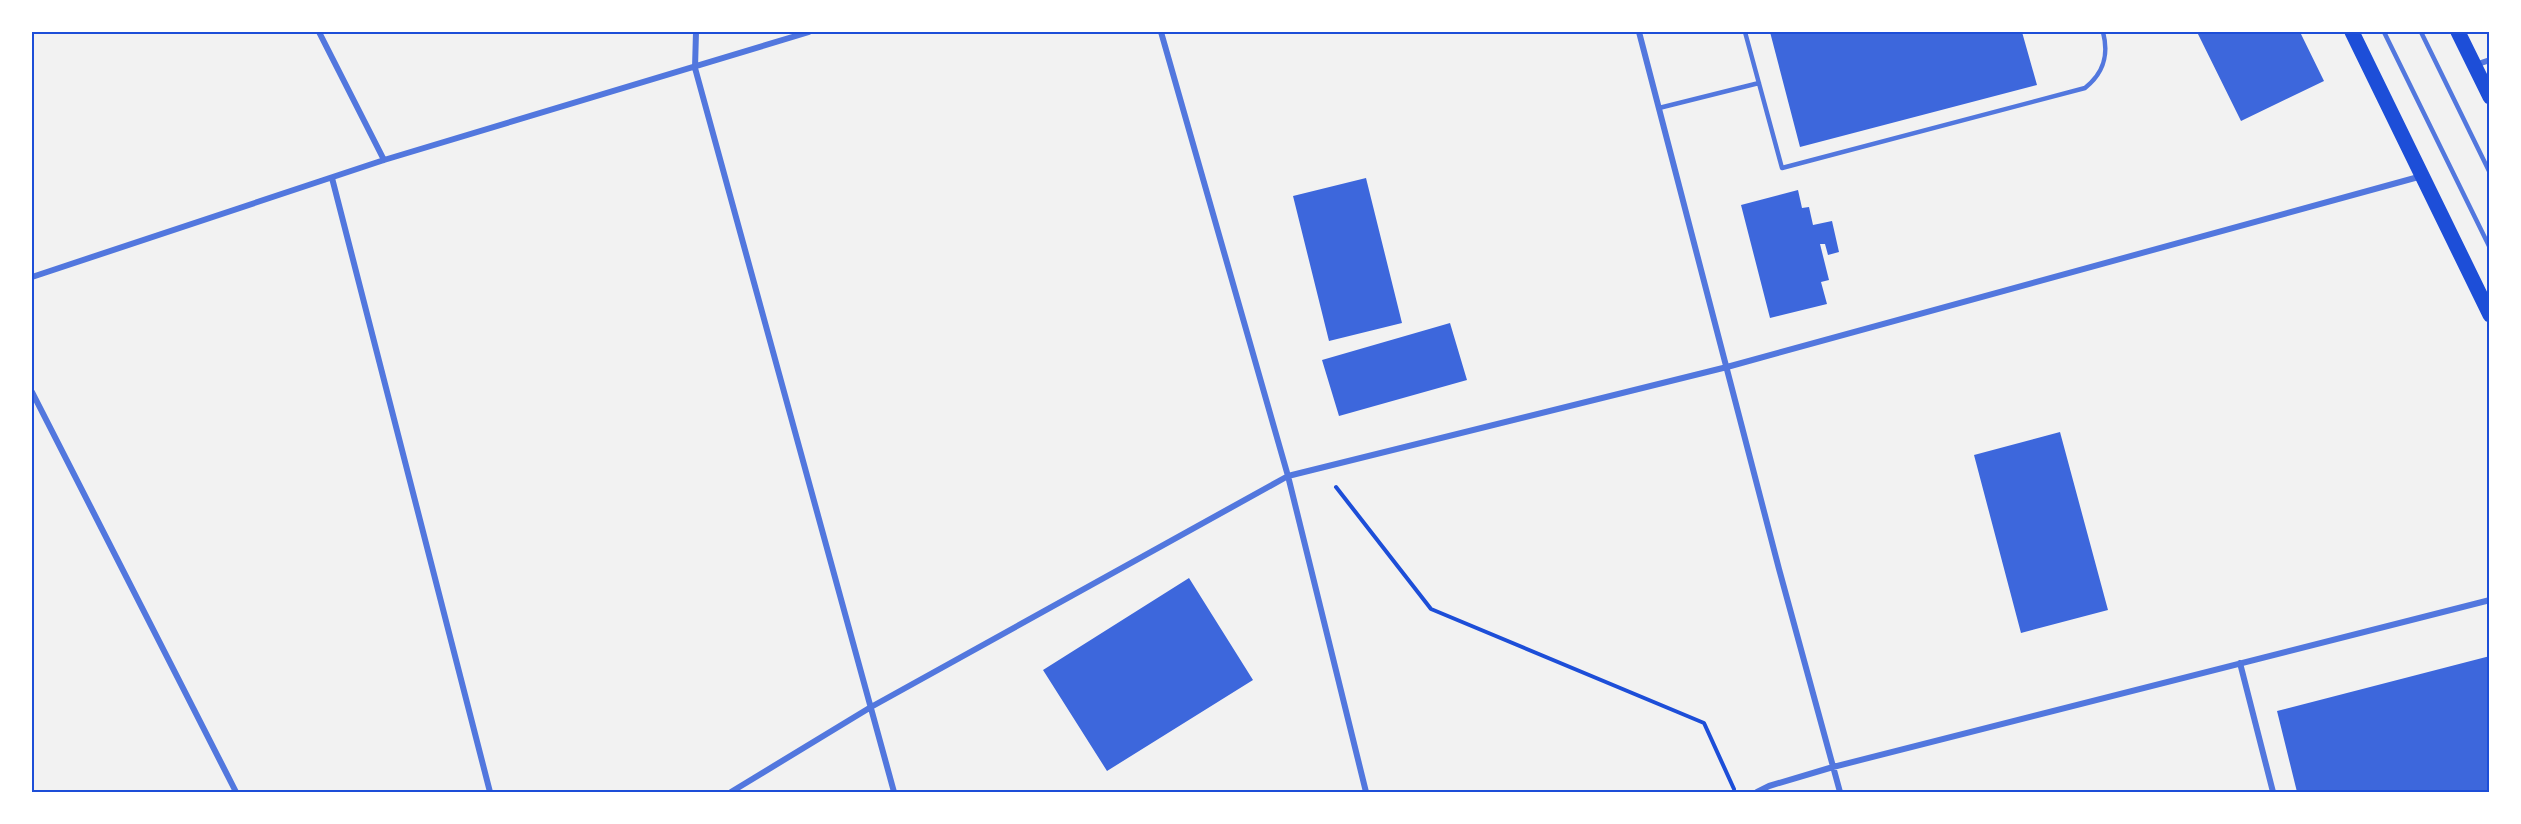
<svg xmlns="http://www.w3.org/2000/svg" width="2521" height="824" viewBox="0 0 2521 824" font-family="'Nunito Sans',sans-serif">
<style>
.building{fill:#3d67dc}
.lines{fill:none;stroke-linecap:round;stroke-linejoin:round}
.path{stroke:#1d4ed8;stroke-width:4}
.service{stroke:#5277de;stroke-width:4.5}
.minor{stroke:#5277de;stroke-width:6}
.primary{stroke:#1d4ed8;stroke-width:15}
.neatline{fill:none;stroke:#1d4ed8;stroke-width:2}
</style>
<rect width="100%" height="100%" fill="#f2f2f2"/>
<!-- building -->
<path class="building" d="M1770 32H2022L2037 85 1800 147Z
M2197 32H2300L2324 81 2241 121Z
M1366 178 1402 323 1329 341 1293 196Z
M1798 190 1802 208 1809 207 1813 225 1832 221 1839 252 1828 255 1825 244H1820L1829 280 1821 282 1827 304 1770 318 1741 205Z
M1450 323 1467 380 1339 416 1322 360Z
M2060 432 2108 610 2021 633 1974 455Z
M1189 578 1253 680 1107 771 1043 670Z
M2490 656V792H2297L2277 711Z"/>
<g class="lines">
<!-- path -->
<path class="path" d="M1336 487 1431 609 1704 723 1734 789"/>
<!-- service -->
<path class="service" d="M1745 32 1782 168 2085 88C2104 73 2109 55 2103 32
M2384 32 2490 248
M2421 32 2490 173
M1659 108 1759 83"/>
<!-- minor -->
<path class="minor" d="M319 32 384 160
M696 32 695 68 894 792
M1161 32 1288 476 1366 792
M1639 32 1779 569 1840 792
M2475 65 2490 60
M332 178 490 792
M32 277 384 160 809 32
M32 392 236 792
M2240 663 2273 792
M731 792 871 707 1288 476 1727 367 2422 176
M1757 792 1769 786 1833 767 2490 600"/>
<!-- primary -->
<path class="primary" d="M2352 32 2490 315
M2458 32 2490 97"/>
</g>
<!-- border -->
<rect width="2521" height="824" fill="none" stroke="#ffffff" stroke-width="66"/>
<rect x="33" y="33" width="2455" height="758" class="neatline"/>
</svg>
